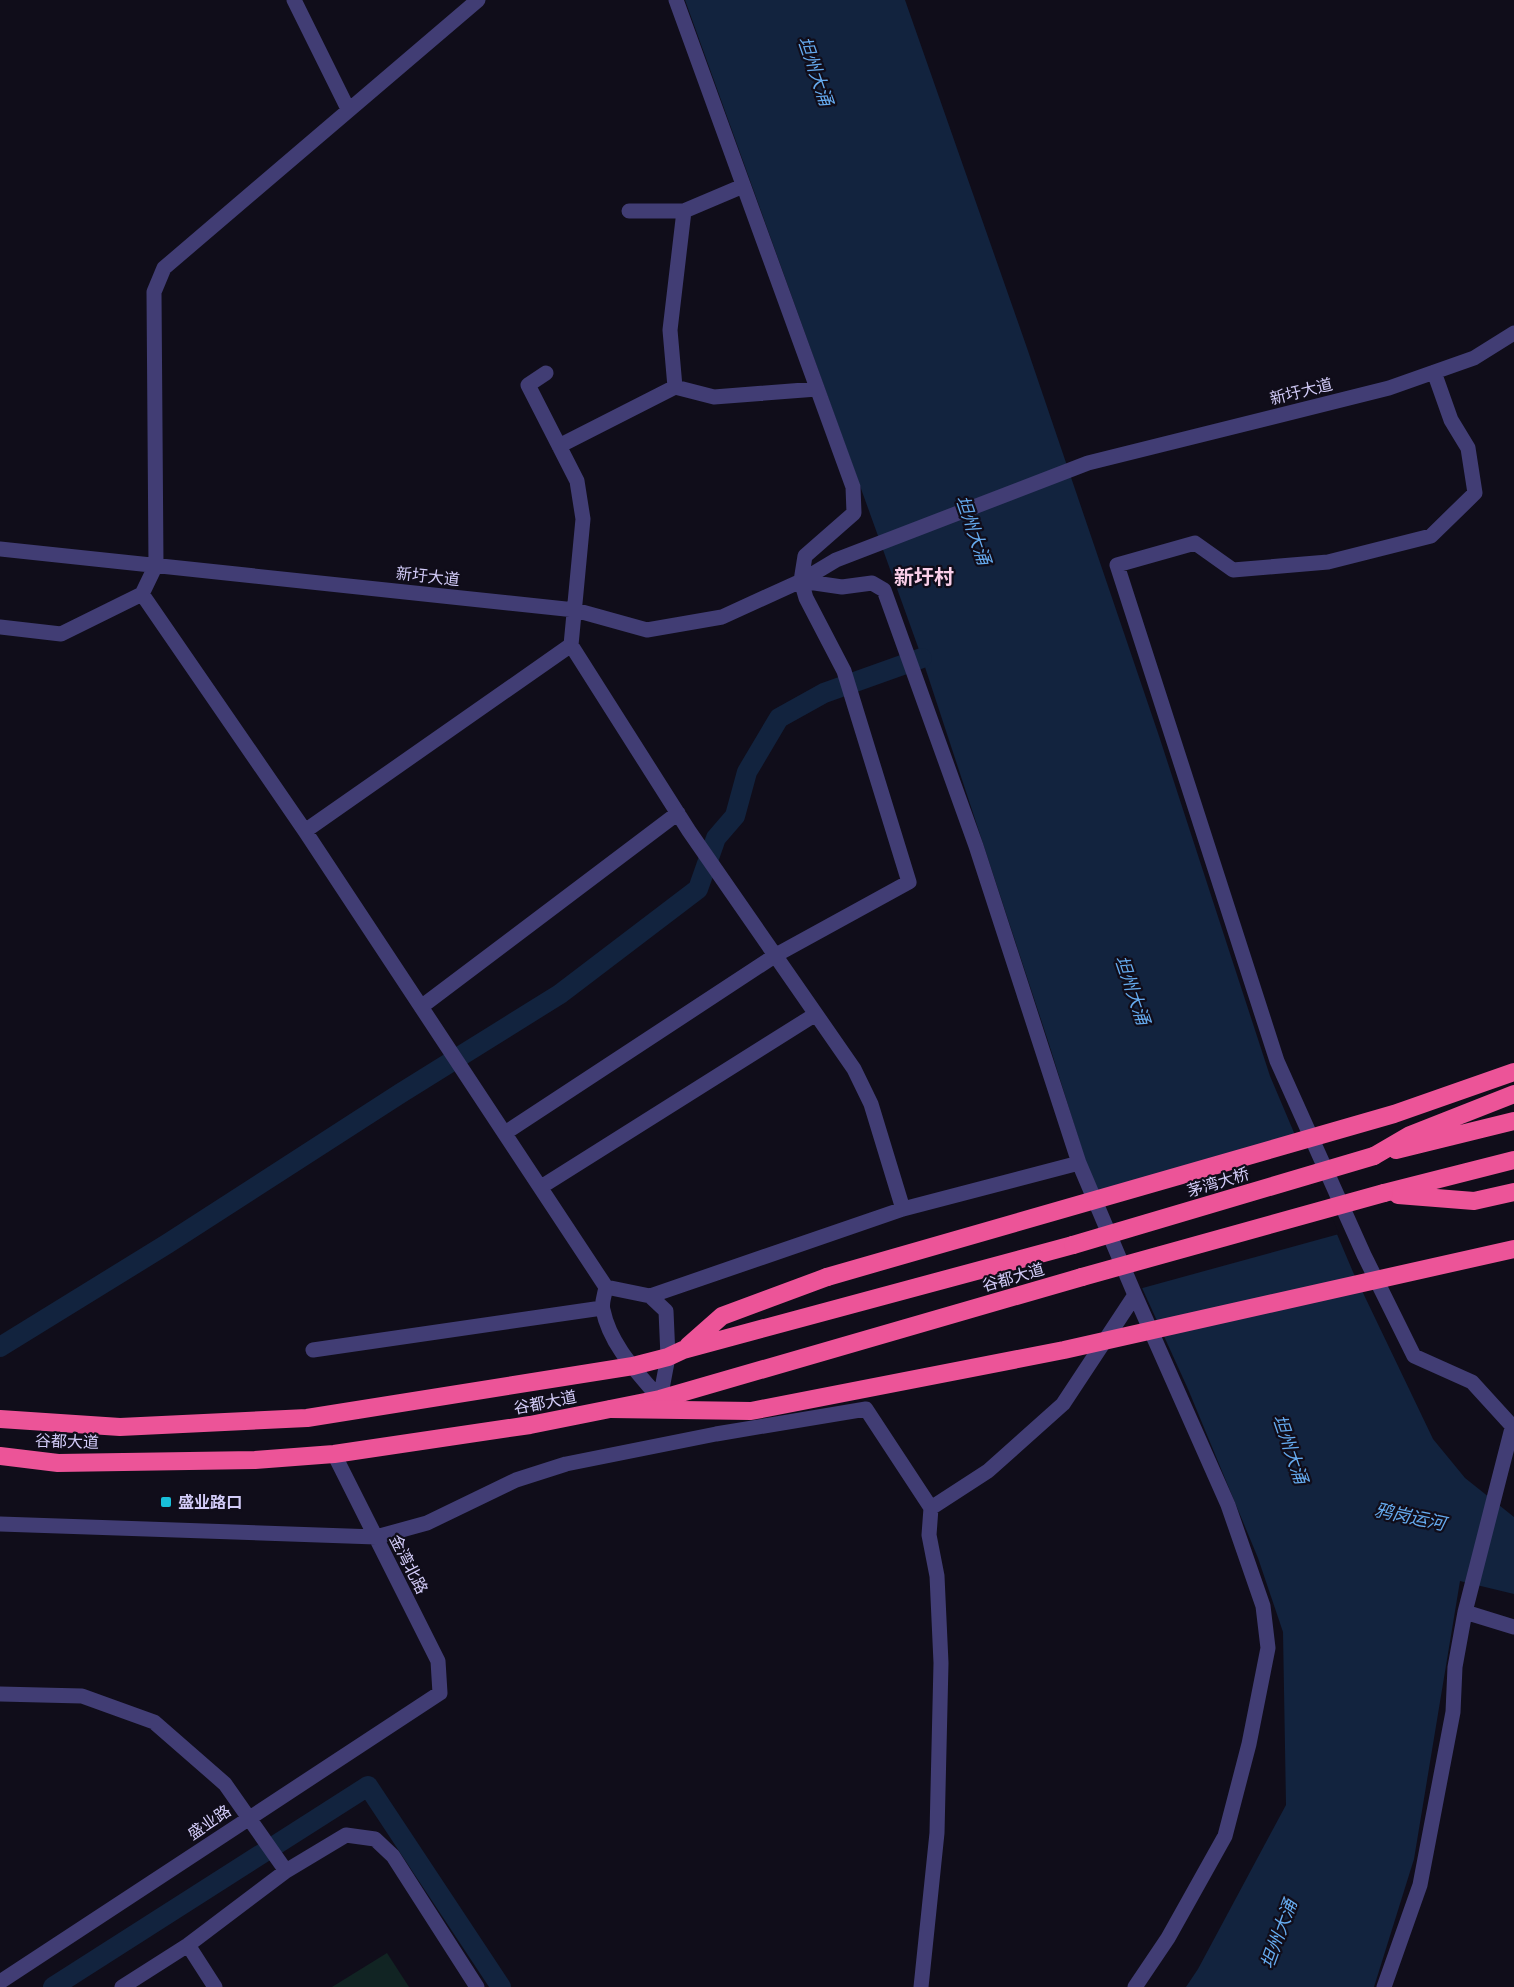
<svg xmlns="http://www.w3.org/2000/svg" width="1514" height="1987" viewBox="0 0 1514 1987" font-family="'Nunito Sans','Noto Sans SC',sans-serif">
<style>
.green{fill:#112423}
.water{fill:#12233e}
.pier{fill:#100d1a}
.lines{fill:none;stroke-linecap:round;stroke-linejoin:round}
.canal{stroke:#12233e;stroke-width:20}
.minor{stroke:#413d74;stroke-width:15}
.highway{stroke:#ec5498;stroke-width:18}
.highway-bridge{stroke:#ec5498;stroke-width:18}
.poi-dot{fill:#18bfd9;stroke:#100d1a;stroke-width:2}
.labels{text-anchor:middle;stroke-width:4.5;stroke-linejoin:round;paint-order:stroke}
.street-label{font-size:16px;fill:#d3ccf9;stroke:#100d1a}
.poi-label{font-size:16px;font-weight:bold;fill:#d3ccf9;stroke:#100d1a;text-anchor:start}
.water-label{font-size:18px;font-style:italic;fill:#65aaee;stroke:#100d1a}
.quarter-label{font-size:20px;font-weight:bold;fill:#f9cee8;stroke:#100d1a}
</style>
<rect width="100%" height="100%" fill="#100d1a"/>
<!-- green -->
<path class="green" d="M387 1953 409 1987H332Z"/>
<!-- water -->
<path class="water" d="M685 0H905L1027 348 1159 736 1270 1076 1353 1272 1433 1439 1465 1478 1514 1517V1594L1460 1581 1414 1859 1374 1987H1186L1198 1969 1286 1805 1283 1632 1258 1558 1188 1389 1088 1169 1049 1044 922 658Z"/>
<!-- pier -->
<path class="pier" d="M1303 1147 1339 1234 1139 1289 1100 1202Z"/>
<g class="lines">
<!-- canal -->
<path class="canal" d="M0 1347 167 1244 401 1093 560 994 698 889 716 838 735 816 747 772 779 718 824 693 922 658
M53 1987 368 1786 501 1987"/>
<!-- minor -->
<path class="minor" d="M294 0 348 109
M478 0 164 268 154 292 156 565 142 594 305 831 606 1287C605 1294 601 1303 603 1310 610 1345 638 1373 660 1399L668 1357 666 1311 650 1296 606 1287
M629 211H684L743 186
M1434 372 1451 420 1468 448 1475 493 1431 536 1328 562 1233 570 1195 543 1117 565 1277 1061 1364 1255 1414 1356 1472 1382 1514 1428
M546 373 528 385 577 481 583 519 571 645 689 831 854 1069 871 1104 903 1209
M675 387 670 330 684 211
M559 446 675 387 714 397 817 389
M0 549 575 610 647 630 722 617 801 581 836 560 1088 463 1389 388 1474 358 1514 333
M0 627 61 634 142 594
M305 831 571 645
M421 1007 678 813
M505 1133 776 955 909 882 844 671 806 598 801 581 805 556 854 513 853 487 676 0
M1079 1163 1135 1295 1228 1505 1263 1606 1268 1648 1249 1744 1225 1836 1168 1938 1135 1987
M541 1187 816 1014
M650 1296 903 1209 1079 1163 976 846 884 590 872 583 842 587 801 581
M313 1350 602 1308
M931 1508 988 1471 1063 1404 1135 1295
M0 1524 376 1537 427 1523 516 1480 566 1464 716 1434 866 1409 931 1508 929 1535 937 1576 941 1663 937 1833 921 1987
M1465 1612 1514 1627
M0 1694 82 1696 154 1722 225 1784 286 1871
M188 1945 215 1987
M0 1982 440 1693 438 1661 334 1454
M122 1987 188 1945 286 1871 346 1835 375 1839 393 1856 477 1987
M1384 1987 1420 1885 1453 1712 1455 1667 1465 1612 1512 1428"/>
<!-- highway -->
<path class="highway" d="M1396 1150 1514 1121
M1374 1156 1410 1135 1514 1094
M1384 1193 1514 1160
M1398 1195 1474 1201 1514 1192
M688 1346 722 1316 827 1277
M0 1419 120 1427 307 1418 633 1366 668 1357 683 1350 1073 1245
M0 1456 58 1463 255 1460 334 1454 530 1425 660 1399 1082 1277"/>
<!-- highway-bridge -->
<path class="highway-bridge" d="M1073 1245 1374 1156
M827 1277 1394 1114 1514 1072
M1082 1277 1384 1193
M611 1409 751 1411 1064 1350 1514 1249"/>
</g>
<!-- markers -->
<rect class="poi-dot" x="160" y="1496" width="12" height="12" rx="3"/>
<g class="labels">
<!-- street labels -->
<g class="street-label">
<text transform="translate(1301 391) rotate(-14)" y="6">新圩大道</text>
<text transform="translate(428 576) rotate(6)" y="6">新圩大道</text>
<text transform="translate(1218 1182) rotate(-17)" y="6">茅湾大桥</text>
<text transform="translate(1013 1277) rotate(-16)" y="6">谷都大道</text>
<text transform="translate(545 1402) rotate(-11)" y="6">谷都大道</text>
<text transform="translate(67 1441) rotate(2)" y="6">谷都大道</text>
<text transform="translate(409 1564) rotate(63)" y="6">金湾北路</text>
<text transform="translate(209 1822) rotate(-34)" y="6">盛业路</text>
</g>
<!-- poi labels -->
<g class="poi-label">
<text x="178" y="1508">盛业路口</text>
</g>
<!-- water labels -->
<g class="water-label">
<text transform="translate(815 71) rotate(71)" y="6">坦州大涌</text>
<text transform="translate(973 530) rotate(71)" y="6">坦州大涌</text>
<text transform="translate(1132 990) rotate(71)" y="6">坦州大涌</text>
<text transform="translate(1290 1449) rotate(71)" y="6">坦州大涌</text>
<text transform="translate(1410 1517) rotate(12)" y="6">鸦岗运河</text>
<text transform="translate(1279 1934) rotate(-70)" y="6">坦州大涌</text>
</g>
<!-- quarter labels -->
<g class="quarter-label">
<text x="924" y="584">新圩村</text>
</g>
</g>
</svg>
